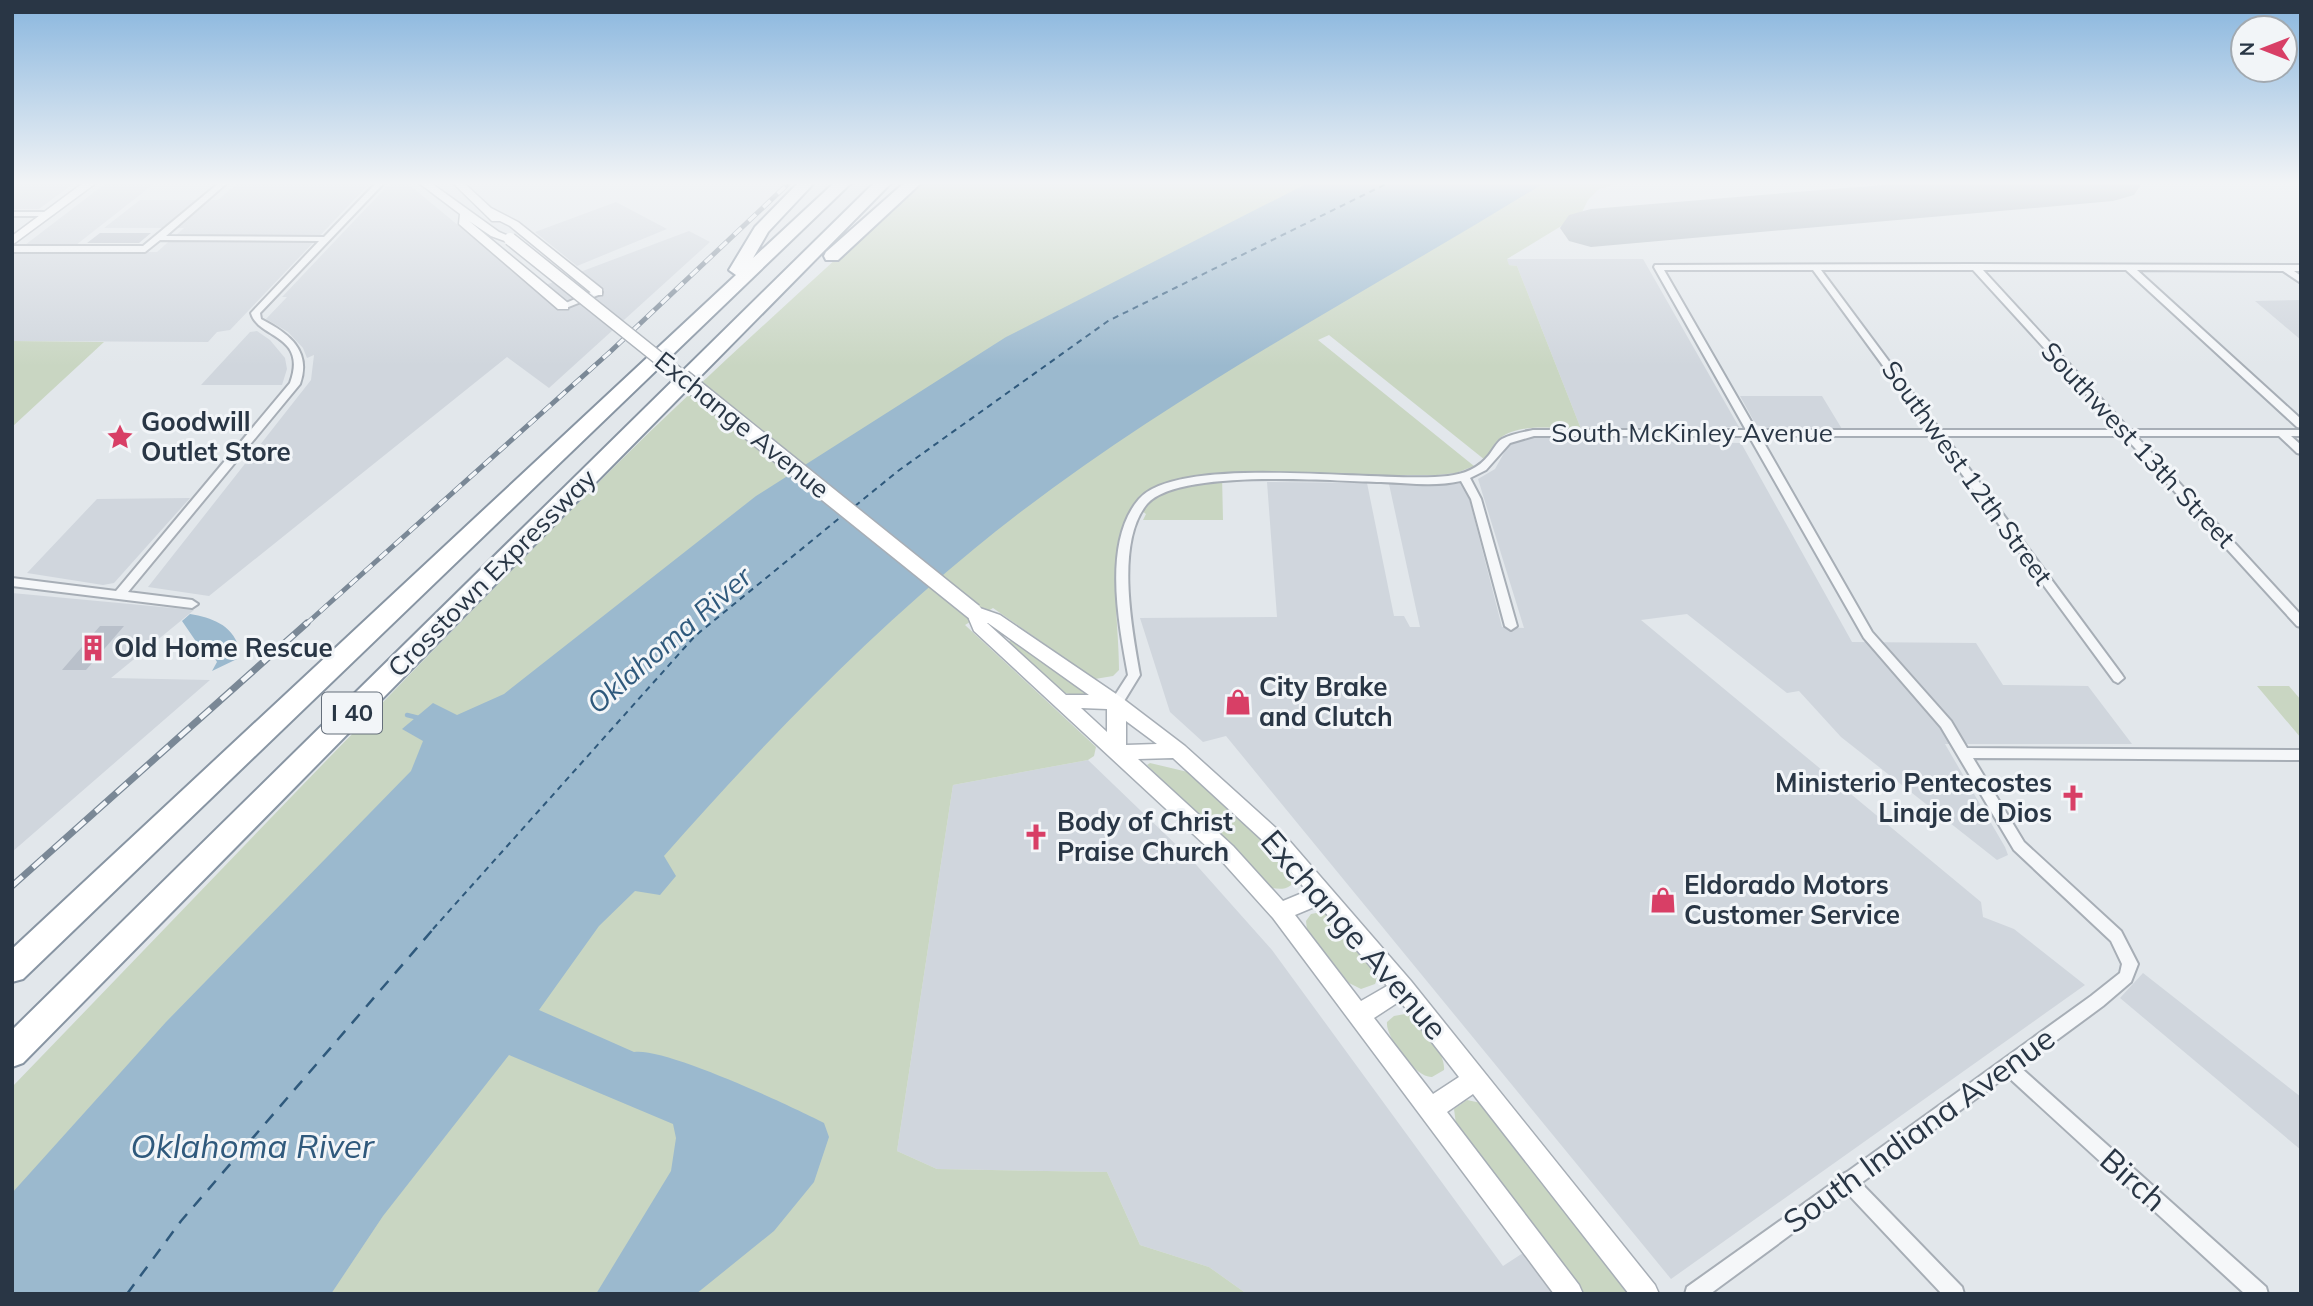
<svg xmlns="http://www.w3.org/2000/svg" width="2313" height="1306" viewBox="0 0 2313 1306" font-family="Mulish,sans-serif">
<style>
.built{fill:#d0d6dd}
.green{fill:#c9d6c2}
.water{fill:#9bb9ce}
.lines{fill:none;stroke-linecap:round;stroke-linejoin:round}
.stream{stroke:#9bb9ce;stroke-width:4.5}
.ferry-far1{stroke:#2f597c;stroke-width:2;stroke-dasharray:6 5;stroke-linecap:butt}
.ferry{stroke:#2f597c;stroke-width:2.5;stroke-dasharray:12 10;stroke-linecap:butt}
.taxiway{fill:#aeb8c0;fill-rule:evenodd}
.runway{fill:#aeb8c0;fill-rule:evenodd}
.building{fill:#b9c0ca}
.minor-casing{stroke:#a7aeb6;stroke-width:4}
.secondary-casing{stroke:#a7aeb6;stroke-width:3}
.motorway-casing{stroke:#8895a3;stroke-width:4}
.minor{fill:#f5f7f9;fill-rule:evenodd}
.secondary{fill:#fff;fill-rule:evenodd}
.motorway{fill:#fff;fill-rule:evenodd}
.rail-far1-casing{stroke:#7a8896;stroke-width:5}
.rail-casing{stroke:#7a8896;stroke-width:7}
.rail-far1{stroke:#f2f5f8;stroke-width:3.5;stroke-dasharray:10;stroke-linecap:butt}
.rail{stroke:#f2f5f8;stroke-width:4.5;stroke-dasharray:14;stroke-linecap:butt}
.secondary-bridge-far1-casing{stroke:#a7aeb6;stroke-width:15;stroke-linecap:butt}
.secondary-bridge-casing{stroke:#a7aeb6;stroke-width:19;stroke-linecap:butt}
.secondary-bridge-far1{stroke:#fff;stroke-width:12}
.secondary-bridge{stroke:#fff;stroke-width:16}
.labels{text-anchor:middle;stroke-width:6;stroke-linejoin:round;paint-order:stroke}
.shield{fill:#f2f5f8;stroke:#656f7b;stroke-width:2}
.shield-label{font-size:24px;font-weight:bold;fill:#293645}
.poi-label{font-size:26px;font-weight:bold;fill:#293645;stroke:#f2f5f8;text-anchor:start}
.street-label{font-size:26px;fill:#293645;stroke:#f2f5f8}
.water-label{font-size:28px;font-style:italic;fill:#2f597c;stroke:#f2f5f8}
.near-street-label{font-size:32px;fill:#293645;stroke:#f2f5f8}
.near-water-label{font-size:33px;font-style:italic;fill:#2f597c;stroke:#f2f5f8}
</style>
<rect width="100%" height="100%" fill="#e2e7eb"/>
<!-- built -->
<path class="built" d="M12 183H74L39 209H12Z
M106 183H155L76 245H25Z
M238 183H370L230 330 217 332 208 342 12 341V254L15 252H157L184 228H104L140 200H218Z
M390 183H407L535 289 689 231 710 242 549 388 507 357 209 596 148 587 311 380 314 355 307 358 303 348 288 332 266 319 287 297H282Z
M616 202 667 229 577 266 535 232Z
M1507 259H1643L1739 427 1581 429 1517 266 1508 265Z
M2301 300V340L2255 301Z
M257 331 270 340 285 358 287 369 282 385H201L250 332Z
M1740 396H1822L1842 429H1772L1756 425Z
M1529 437H1652L1667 442 1741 443 1852 642 1976 643 2003 685 2088 686 2132 744H1945L2005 847 2008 855 1997 860 1841 737 1799 691 1787 693 1687 614 1641 620 1981 902 1983 917 2014 929 2085 985 1671 1279 1226 736 1203 742 1170 712 1140 618 1277 617 1267 482 1367 483 1394 616H1404L1410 627H1420L1389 484H1460L1469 498 1502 627 1524 628 1478 479 1495 469 1509 444Z
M190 498 114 583 103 585 27 573 97 499Z
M12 593 194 610 111 678 210 680 12 852Z
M1088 760 1191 859 1272 950 1503 1266 1523 1253 1553 1294H1247L1209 1267 1140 1245 1107 1172 937 1169 897 1151 953 785Z
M2143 973 2301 1097V1150L2120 998Z"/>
<!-- green -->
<path class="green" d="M919 183H1620L1599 189 1588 200 1581 214 1507 259 1509 265 1517 266 1581 429C1558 429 1520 422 1500 438 1493 444 1490 453 1485 460L1329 335 1318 340 1474 466 1456 473 1437 475H1222L1223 520H1143L1146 514 1133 504C1105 553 1119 616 1119 670L1113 676 1095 679 993 608 965 625 1096 747 1094 756 1088 760 953 785 897 1151 937 1169 1107 1172 1140 1245 1209 1267 1247 1294H12V1087C212 880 410 671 613 468 712 370 817 277 919 183Z
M12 341 104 342 12 427Z
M1012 640 1088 694 1087 698 1065 693 1008 642Z
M2257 686H2289L2301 700V738Z
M1150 763 1192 773 1271 846 1296 876C1293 889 1283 890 1272 888L1147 765Z
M1326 911 1379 974 1375 984 1361 989 1349 983 1307 930 1306 921 1311 914Z
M1405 1014C1421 1018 1446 1054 1444 1070L1432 1077C1416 1078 1385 1037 1387 1022L1394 1016Z
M1467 1100 1481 1103 1631 1294H1584L1456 1124 1454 1109Z"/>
<!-- water -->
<path class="water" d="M1308 183H1544C1353 301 1149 405 974 549 862 641 760 747 664 856L676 876 660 895 635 891 599 926 539 1010 634 1052C665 1047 791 1106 824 1123L829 1137 814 1182 774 1231 696 1294H596L671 1171 676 1138 673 1124 509 1055 383 1216 331 1294H12V1193L166 1022 411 771 423 741 402 729 433 703 457 715 504 694 756 496 1006 337Z
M190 614C212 618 231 624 239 647L237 659 212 671 217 662 214 657 194 659 195 640 182 621Z"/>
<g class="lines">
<!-- stream -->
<path class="stream" d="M407 715 419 718"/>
<!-- ferry-far1 -->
<path class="ferry-far1" d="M855 506 898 471 1108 321 1388 183
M433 929 695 636 842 516"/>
<!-- ferry -->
<path class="ferry" d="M127 1294 181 1221 435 927"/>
<!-- taxiway -->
<path class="taxiway" d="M1958 183H1986L1999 194 1995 199C1981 202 1967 195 1958 183Z"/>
<!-- runway -->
<path class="runway" d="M1907 183H2142L2134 195 2113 201 1591 247 1569 241 1560 228 1569 215 1591 209Z"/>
</g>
<!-- building -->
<path class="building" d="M100 233H151L139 243H87Z
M100 626H124L86 670H62Z"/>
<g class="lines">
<!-- minor casing -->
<g class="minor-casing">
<path id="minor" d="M219 183H227L166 236 324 237 376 183H384L260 313 261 319C288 333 312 350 300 384L128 592 192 600 198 604 192 608 12 586V578L116 591 290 383C308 334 258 339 251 313L319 241 160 240 145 252H12V246H143Z
M12 212H49L53 214 49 216H12Z
M1975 264 2301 265V271H2294L2301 276V283L2283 271 2137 270 2301 419V428L2297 427 2126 270H1983L2130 430H2301V436H2291L2301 445V454L2297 453 2279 436H2136L2301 615V627L2297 626 2124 436H1945L2122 675 2124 678 2118 683 2114 681 1934 436H1760L1872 632 1951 721 1967 748 2301 750V760L1973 758 2024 842 2121 931 2138 964 2131 982 2103 1006 2020 1067 2266 1287 2268 1294H2245L2007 1076 1861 1183 1962 1287 1964 1294H1942L1847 1193 1710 1294H1685L1687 1287 1840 1178 1841 1175 1847 1172 2091 996 2120 973 2122 964 2111 941 2014 850 1941 727 1864 638 1749 436H1534L1510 443 1486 470 1470 478 1481 499 1517 626 1511 630 1505 626 1471 499 1461 481C1434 487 1408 483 1381 482 1333 481 1178 468 1147 504 1115 542 1132 630 1140 675L1121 706H1111L1110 703 1128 675C1119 625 1102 542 1139 499 1180 452 1384 484 1448 476 1464 474 1478 469 1489 455 1493 450 1497 442 1502 439 1511 434 1524 432 1533 430H1746L1654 267 1655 265ZM1664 270H1813L1930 430H1756ZM1821 270H1973L2119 430H1940Z
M598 289 602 292 601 294 566 308 559 306Z"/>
</g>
<!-- secondary casing -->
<g class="secondary-casing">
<path id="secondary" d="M83 183H96L12 245V236Z
M419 183H431L499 232 516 239 510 243 491 236 469 221 568 303V309H558L459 224 460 214Z
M453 183H464L491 208 518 222 602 289V295H594L510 226 500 221H492Z
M974 606 1000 615 1122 698 1185 746 1287 838 1411 981 1655 1285 1659 1294H1629L1473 1094 1447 1112 1579 1285 1583 1294H1554L1273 918 1219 858 974 631 966 612ZM987 623H988L1089 695H1066ZM1081 708 1107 709V732ZM1126 721 1157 744 1126 745ZM1173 758 1273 850 1307 891 1283 901 1233 846 1138 759ZM1319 905 1387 986 1361 1001 1295 915ZM1400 1001 1459 1077 1433 1094 1374 1018Z"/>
</g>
<!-- motorway casing -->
<g class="motorway-casing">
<path id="motorway" d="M798 183H814L768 232 753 258 834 183H851L23 979 12 982V949L736 275 729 270 755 227Z
M874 183H891L23 1063 12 1067V1030Z
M904 183H921L838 260H826L824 256 826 252Z"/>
</g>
<!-- minor -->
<use href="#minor" class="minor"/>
<!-- secondary -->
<use href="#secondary" class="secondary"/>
<!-- motorway -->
<use href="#motorway" class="motorway"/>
<!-- rail-far1 casing -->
<g class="rail-far1-casing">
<path id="rail-far1" d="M305 625 611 351 789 183"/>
</g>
<!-- rail casing -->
<g class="rail-casing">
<path id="rail" d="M12 886 307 623"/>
</g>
<!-- rail-far1 -->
<use href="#rail-far1" class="rail-far1"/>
<!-- rail -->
<use href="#rail" class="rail"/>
<!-- secondary-bridge-far1 casing -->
<g class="secondary-bridge-far1-casing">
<path id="secondary-bridge-far1" d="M510 239 686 380"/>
</g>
<!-- secondary-bridge casing -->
<g class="secondary-bridge-casing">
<path id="secondary-bridge" d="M683 378 974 612"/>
</g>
<!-- secondary-bridge-far1 -->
<use href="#secondary-bridge-far1" class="secondary-bridge-far1"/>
<!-- secondary-bridge -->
<use href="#secondary-bridge" class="secondary-bridge"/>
</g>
<!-- sky -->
<linearGradient id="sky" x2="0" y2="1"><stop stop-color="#89b6de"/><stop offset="0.5" stop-color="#f2f4f6"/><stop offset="1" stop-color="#f2f4f6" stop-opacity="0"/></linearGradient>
<rect width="2313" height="366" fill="url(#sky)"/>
<!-- icons -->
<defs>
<g id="sight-bare" transform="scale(2.1)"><path d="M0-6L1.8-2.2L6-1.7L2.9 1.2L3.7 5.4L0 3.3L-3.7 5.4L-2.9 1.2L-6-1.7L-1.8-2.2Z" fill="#d83f66" stroke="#f2f5f8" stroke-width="2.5" paint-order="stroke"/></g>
<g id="building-bare" transform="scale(2.1)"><path d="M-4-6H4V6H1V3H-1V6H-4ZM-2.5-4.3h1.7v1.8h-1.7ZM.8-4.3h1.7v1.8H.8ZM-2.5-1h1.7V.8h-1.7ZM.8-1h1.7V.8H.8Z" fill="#d83f66" stroke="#f2f5f8" stroke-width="2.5" paint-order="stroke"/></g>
<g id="shop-bare" transform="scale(2.1)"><path d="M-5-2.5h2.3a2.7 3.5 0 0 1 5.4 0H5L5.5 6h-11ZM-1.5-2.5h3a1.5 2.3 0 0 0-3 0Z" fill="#d83f66" stroke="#f2f5f8" stroke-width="2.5" paint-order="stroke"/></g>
<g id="church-bare" transform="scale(2.1)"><path d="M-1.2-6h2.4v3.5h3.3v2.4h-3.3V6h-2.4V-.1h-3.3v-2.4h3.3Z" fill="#d83f66" stroke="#f2f5f8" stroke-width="2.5" paint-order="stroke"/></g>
</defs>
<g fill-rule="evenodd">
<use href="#sight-bare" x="120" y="437"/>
<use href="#building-bare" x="93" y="648"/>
<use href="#shop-bare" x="1238" y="702"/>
<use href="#church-bare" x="2073" y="798"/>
<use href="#church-bare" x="1036" y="837"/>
<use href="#shop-bare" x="1663" y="900"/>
</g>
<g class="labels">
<!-- shield labels -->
<rect class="shield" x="322" y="692.5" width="60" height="41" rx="5"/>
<g class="shield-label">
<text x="352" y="721">I 40</text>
</g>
<!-- poi labels -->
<g class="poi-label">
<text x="141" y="431">Goodwill<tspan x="141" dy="30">Outlet Store</tspan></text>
<text x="114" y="657">Old Home Rescue</text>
<text x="1259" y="696">City Brake<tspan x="1259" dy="30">and Clutch</tspan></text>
<text x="2052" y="792" text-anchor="end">Ministerio Pentecostes<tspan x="2052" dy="30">Linaje de Dios</tspan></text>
<text x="1057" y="831">Body of Christ<tspan x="1057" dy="30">Praise Church</tspan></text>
<text x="1684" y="894">Eldorado Motors<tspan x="1684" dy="30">Customer Service</tspan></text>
</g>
<!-- street labels -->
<g class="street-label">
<text transform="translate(742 425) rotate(39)" y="9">Exchange Avenue</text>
<text x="1692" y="442">South McKinley Avenue</text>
<text transform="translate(2138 445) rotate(47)" y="9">Southwest 13th Street</text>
<text transform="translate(1967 473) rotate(54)" y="9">Southwest 12th Street</text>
<text transform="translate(492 573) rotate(-45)" y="9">Crosstown Expressway</text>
</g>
<!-- water labels -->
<g class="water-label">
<text transform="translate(669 640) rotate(-41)" y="10">Oklahoma River</text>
</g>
<!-- near-street labels -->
<g class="near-street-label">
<text transform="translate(1354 935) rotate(49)" y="11">Exchange Avenue</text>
<text transform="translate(1919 1130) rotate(-36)" y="11">South Indiana Avenue</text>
<text transform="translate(2133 1180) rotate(42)" y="11">Birch</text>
</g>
<!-- near-water labels -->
<g class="near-water-label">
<text x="252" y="1158">Oklahoma River</text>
</g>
</g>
<!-- border -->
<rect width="2313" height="1306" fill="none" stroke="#293645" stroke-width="28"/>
<!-- north arrow -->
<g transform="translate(2264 49) rotate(270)"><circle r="33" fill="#f2f5f8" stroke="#a2a9b0" stroke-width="2"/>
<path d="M0-5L12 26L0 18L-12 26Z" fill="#d83f66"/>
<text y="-10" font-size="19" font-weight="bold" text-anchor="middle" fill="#293645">N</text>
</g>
</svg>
